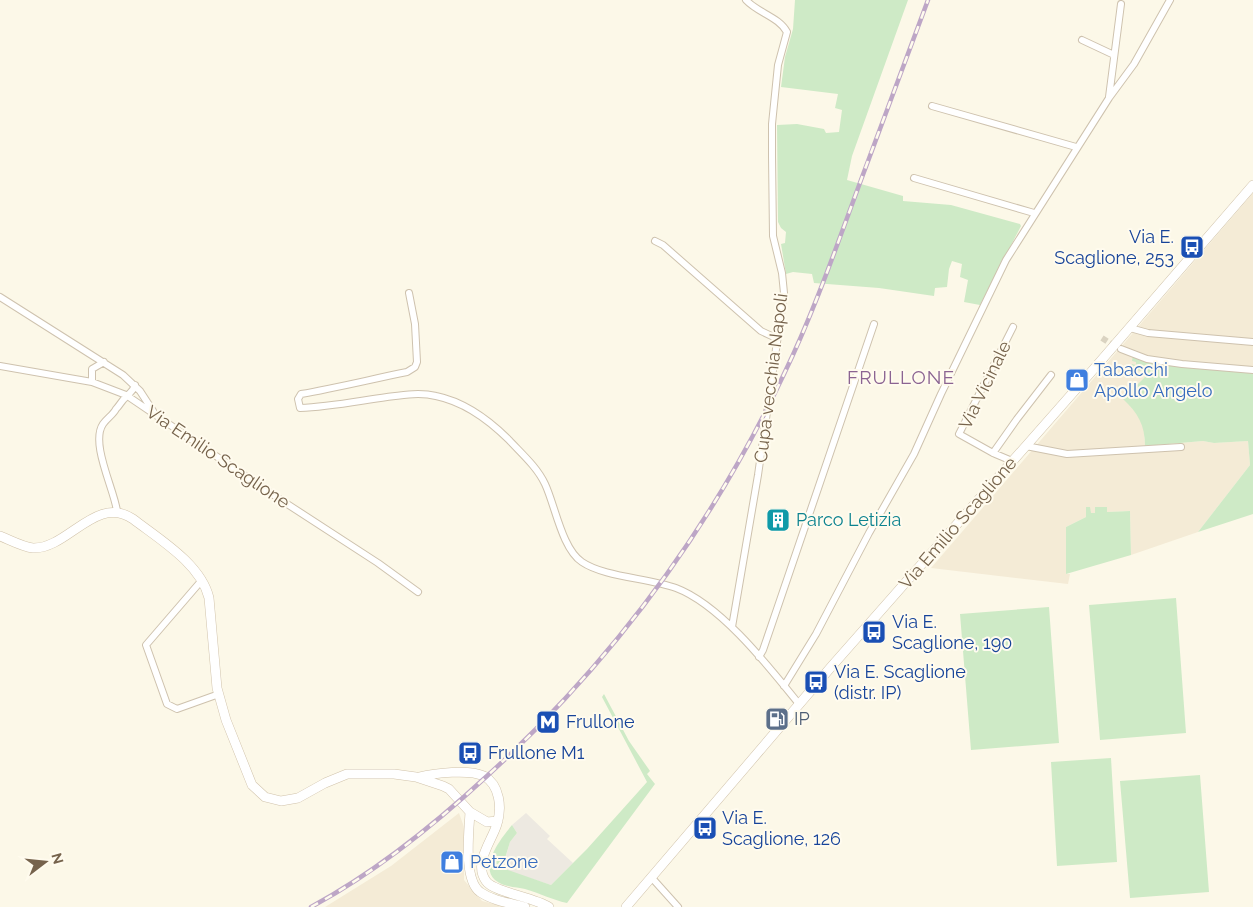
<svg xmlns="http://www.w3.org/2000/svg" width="1253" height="907" viewBox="0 0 1253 907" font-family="Raleway,sans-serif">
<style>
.residential{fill:#f4ebd6}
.industrial{fill:#ede9e1}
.green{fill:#ceeac6}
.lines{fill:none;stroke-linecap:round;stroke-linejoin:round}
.minor-tunnel{stroke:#dad3c1;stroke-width:6;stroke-dasharray:6 3;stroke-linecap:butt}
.minor-casing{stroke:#cec2ae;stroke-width:8}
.secondary-casing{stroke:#d1c3ab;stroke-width:10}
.minor{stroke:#fff;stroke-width:6}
.secondary{stroke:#fff;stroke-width:9}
.rail-casing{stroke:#bda6c6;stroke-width:4.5}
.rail{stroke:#fffbee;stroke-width:2.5;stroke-dasharray:8;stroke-linecap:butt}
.labels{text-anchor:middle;stroke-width:4;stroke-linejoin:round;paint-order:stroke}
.transit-label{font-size:18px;fill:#164399;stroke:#fffbee;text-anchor:start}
.shop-label{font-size:18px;fill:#366cbe;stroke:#fffbee;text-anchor:start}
.street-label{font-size:18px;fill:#76634c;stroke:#fffbee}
.culture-label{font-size:18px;fill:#0d838f;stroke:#fffbee;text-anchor:start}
.service-label{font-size:18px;fill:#4e5e75;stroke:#fffbee;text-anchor:start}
.neighbourhood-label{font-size:19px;letter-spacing:1px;fill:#8b6492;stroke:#fffbee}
</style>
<rect width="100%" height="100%" fill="#fcf8e8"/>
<!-- residential -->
<path class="residential" d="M1253 193V373L1136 362V365L1149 373 1124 399 1134 409 1140 419 1144 427 1145 446 1203 441 1214 443 1248 441 1250 465 1198 532 1131 555 1130 511 1107 512V507L1095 513H1090L1086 508V517L1066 527V574H1070L1068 584 931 568Z
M459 813 464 827V880L482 901 506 907H325L391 866Z"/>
<!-- industrial -->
<path class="industrial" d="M526 813 550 836 547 839 573 863 551 885 502 869 510 842 517 833 512 825Z"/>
<!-- green -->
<path class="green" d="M795 0H908L852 156 847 180 903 196V201L951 205 1020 224 1021 226 980 305 964 302 968 280 960 277 962 264 952 261 949 269 947 287 935 288 934 296 879 288 814 283 812 274 793 272 786 274 781 244 785 243 786 232 781 228 778 222 777 125 797 124 824 129 826 133 839 132 842 110 835 108 838 94 781 87 785 57 793 29Z
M1133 355 1253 373V514L1198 532 1250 465 1248 441 1214 443 1203 441 1145 446C1145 425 1138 413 1123 399L1149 373 1130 368 1132 364 1136 365V362L1132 361Z
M1086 507H1090L1091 513H1095V507H1107V512L1130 511 1131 555 1066 574V527L1086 517Z
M1176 598 1186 733 1100 740 1089 605Z
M1049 607 1059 743 971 750 960 614Z
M604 694 629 741 650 771 647 774 655 784 567 903C552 900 540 893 525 889 516 887 503 887 495 880 479 866 502 837 512 825L517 833 510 842 502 868 551 885 587 849 647 782 602 697Z
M1111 758 1117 862 1057 866 1051 762Z
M1200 775 1209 892 1130 898 1120 781Z"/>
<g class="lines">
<!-- minor-tunnel -->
<path class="minor-tunnel" d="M1102 338 1116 347"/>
<!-- minor casing -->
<g class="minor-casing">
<path id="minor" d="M1082 40 1114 55
M1109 97 1121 4
M932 106 1076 147
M914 178 1034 213
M655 241 663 245 761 331 776 338
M409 293 415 324 417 362 415 367 407 372C372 379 336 388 301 394L298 399 300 408C329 407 358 401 387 397 402 395 420 392 436 396 465 402 488 419 509 440 522 454 537 467 545 484 555 505 562 549 582 562 604 577 648 578 676 588 721 605 769 667 799 704
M0 297 123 375 140 391 153 411
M1130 328 1148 333 1253 342
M1121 349 1147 359 1182 364 1253 370
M0 366 92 382 126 395 281 500 378 563 418 592
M92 382V369L104 362
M1026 446 1067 454 1181 447
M993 453 1017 419 1051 375
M1012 461 993 453 959 434 1013 327
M117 511C114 489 90 443 103 424 107 418 113 415 116 409 120 405 122 400 126 397 130 392 133 392 135 385
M202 580 146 645 167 704 177 709 219 694
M732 627 758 475 784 293 782 273 773 236 772 156V124L778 65 787 32C779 17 758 13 746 0
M759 657 763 650 777 609 874 324
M784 686 816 634 869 533 914 454 941 394 1006 260 1109 98 1134 64 1170 0
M652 878 678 907"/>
</g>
<!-- secondary casing -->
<g class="secondary-casing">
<path id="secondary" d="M0 536C10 540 23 547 33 548 68 549 96 494 133 519 159 539 201 564 209 598L217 688 226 720 252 785 265 797 281 801 298 798 325 783 347 774H394L416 777 443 786 449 789 470 812C469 832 463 879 480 892 493 901 510 903 525 907
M419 777C435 773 469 769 484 776 500 785 502 808 497 824 492 841 473 863 486 881 493 892 533 897 549 907
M470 812 487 822 498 821
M626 907 831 667 1092 371 1253 185"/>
</g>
<!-- minor -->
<use href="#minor" class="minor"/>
<!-- secondary -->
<use href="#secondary" class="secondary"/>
<!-- rail casing -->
<g class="rail-casing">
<path id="rail" d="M311 907C376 872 433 826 487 776 612 662 712 527 784 374 814 312 837 245 861 180 883 120 906 60 928 0"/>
</g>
<!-- rail -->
<use href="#rail" class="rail"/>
</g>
<!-- icons -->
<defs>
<g id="bus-square" transform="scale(1.25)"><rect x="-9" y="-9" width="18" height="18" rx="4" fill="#1a4fb4" stroke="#fffbee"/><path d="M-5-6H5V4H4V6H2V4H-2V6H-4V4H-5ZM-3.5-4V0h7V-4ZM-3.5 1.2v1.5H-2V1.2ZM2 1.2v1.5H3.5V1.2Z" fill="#fff"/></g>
<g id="shop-square" transform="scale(1.25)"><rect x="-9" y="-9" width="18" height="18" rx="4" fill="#3f7fe0" stroke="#fffbee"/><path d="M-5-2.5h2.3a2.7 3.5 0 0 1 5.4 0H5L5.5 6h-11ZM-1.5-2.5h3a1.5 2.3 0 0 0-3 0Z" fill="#fff"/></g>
<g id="building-square" transform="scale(1.25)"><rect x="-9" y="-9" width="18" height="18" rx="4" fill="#0f9aa8" stroke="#fffbee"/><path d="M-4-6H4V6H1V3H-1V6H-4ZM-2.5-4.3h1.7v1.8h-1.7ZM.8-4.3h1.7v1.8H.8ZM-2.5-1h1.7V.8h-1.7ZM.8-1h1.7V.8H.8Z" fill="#fff"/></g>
<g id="fuel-square" transform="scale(1.25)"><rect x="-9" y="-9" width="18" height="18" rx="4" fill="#5c6f8a" stroke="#fffbee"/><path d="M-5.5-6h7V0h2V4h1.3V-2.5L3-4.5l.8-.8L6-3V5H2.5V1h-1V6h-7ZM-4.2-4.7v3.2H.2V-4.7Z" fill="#fff"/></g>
<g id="metro-square" transform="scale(1.25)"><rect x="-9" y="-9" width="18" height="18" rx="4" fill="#1a4fb4" stroke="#fffbee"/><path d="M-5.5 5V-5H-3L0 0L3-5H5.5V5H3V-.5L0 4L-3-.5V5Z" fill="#fff"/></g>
</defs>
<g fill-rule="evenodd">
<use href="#bus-square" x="1192" y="247"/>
<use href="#shop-square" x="1077" y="380"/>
<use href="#building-square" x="778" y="520"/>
<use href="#bus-square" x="874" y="632"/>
<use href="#bus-square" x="816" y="682"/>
<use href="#fuel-square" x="777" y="719"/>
<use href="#metro-square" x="548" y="722"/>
<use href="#bus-square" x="470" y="753"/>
<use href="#bus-square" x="705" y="828"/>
<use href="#shop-square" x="452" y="862"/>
</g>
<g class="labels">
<!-- transit labels -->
<g class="transit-label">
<text x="1174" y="243" text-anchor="end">Via E.<tspan x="1174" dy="21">Scaglione, 253</tspan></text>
<text x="892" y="628">Via E.<tspan x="892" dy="21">Scaglione, 190</tspan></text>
<text x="834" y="678">Via E. Scaglione<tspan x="834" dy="21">(distr. IP)</tspan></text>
<text x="566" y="728">Frullone</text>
<text x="488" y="759">Frullone M1</text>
<text x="722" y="824">Via E.<tspan x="722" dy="21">Scaglione, 126</tspan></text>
</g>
<!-- shop labels -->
<g class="shop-label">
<text x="1094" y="376">Tabacchi<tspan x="1094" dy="21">Apollo Angelo</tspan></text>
<text x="470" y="868">Petzone</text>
</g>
<!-- street labels -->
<g class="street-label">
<text transform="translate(771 378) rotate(-83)" y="6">Cupa vecchia Napoli</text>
<text transform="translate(985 385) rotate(-64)" y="6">Via Vicinale</text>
<text transform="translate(218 457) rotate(34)" y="6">Via Emilio Scaglione</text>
<text transform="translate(958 523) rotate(-49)" y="6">Via Emilio Scaglione</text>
</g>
<!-- culture labels -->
<g class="culture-label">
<text x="796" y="526">Parco Letizia</text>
</g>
<!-- service labels -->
<g class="service-label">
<text x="794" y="725">IP</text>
</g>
<!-- neighbourhood labels -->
<g class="neighbourhood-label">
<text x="901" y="384">FRULLONE</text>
</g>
</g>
<!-- north arrow -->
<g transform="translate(45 862) rotate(74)" stroke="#fffbee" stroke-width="4" paint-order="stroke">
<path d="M0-4L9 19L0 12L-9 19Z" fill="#76634c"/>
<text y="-8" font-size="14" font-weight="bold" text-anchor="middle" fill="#76634c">N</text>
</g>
</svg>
